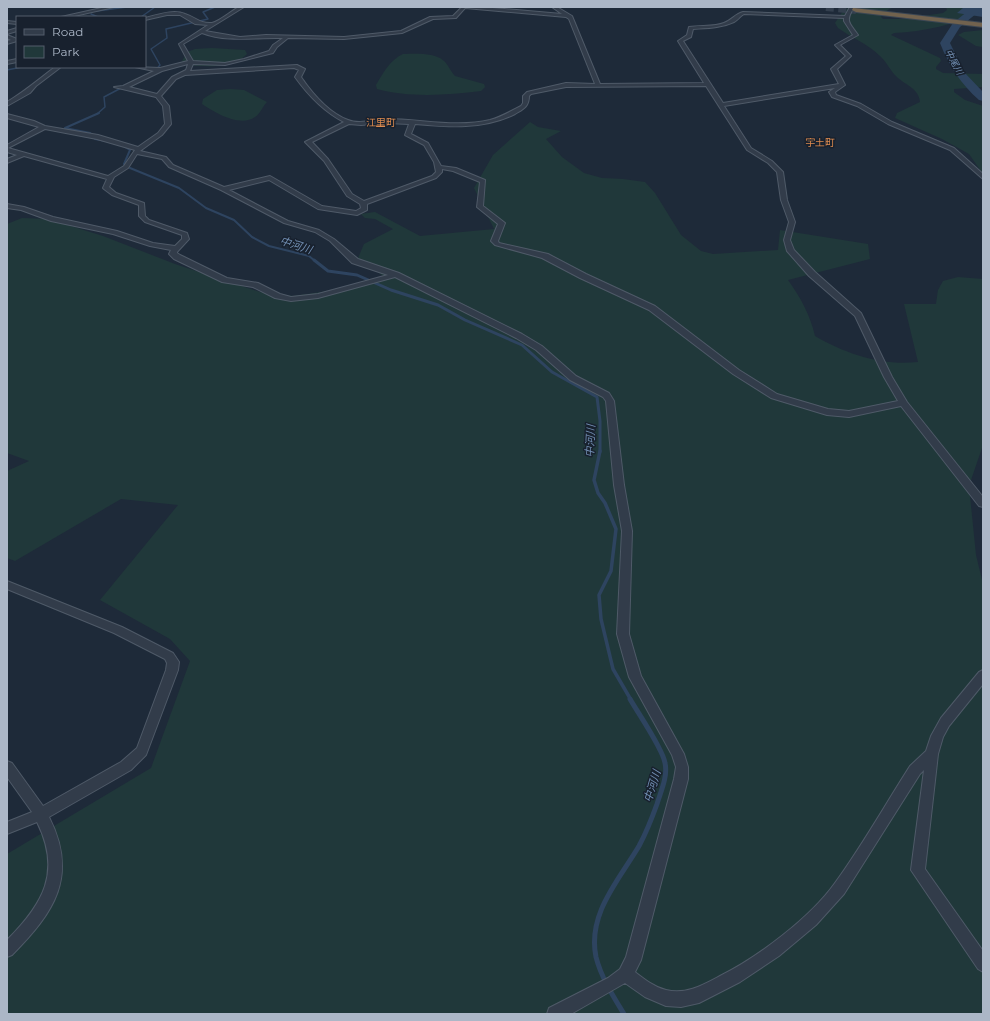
<svg xmlns="http://www.w3.org/2000/svg" width="990" height="1021" viewBox="0 0 990 1021" font-family="Montserrat,'Noto Sans JP',sans-serif">
<style>
.green{fill:#20383a}
.water{fill:#2e4460}
.lines{fill:none;stroke-linecap:round;stroke-linejoin:round}
.stream-far4{stroke:#2e4460;stroke-width:1.5}
.stream-far3{stroke:#2e4460;stroke-width:2}
.stream-far2{stroke:#2e4460;stroke-width:3}
.stream-far1{stroke:#2e4460;stroke-width:3.5}
.stream{stroke:#2e4460;stroke-width:5}
.river{fill:#2e4460;fill-rule:evenodd}
.motorway-tunnel{stroke:#333f4e;stroke-width:8;stroke-dasharray:8 4.5;stroke-linecap:butt}
.minor-casing{stroke:#4f5a68;stroke-width:2}
.motorway-casing{stroke:#3c4754;stroke-width:2}
.minor{fill:#323c4a;fill-rule:evenodd}
.motorway{fill:#71624e;fill-rule:evenodd}
.labels{text-anchor:middle;stroke-width:3;stroke-linejoin:round;paint-order:stroke}
.far-water-label{font-size:9px;font-style:italic;fill:#718eb2;stroke:#18212e}
.far-quarter-label{font-size:10px;fill:#dd8b50;stroke:#18212e}
.water-label{font-size:11px;font-style:italic;fill:#718eb2;stroke:#18212e}
</style>
<rect width="100%" height="100%" fill="#1e2a39"/>
<!-- green -->
<path class="green" d="M850 7H895L889 9 881 17 883 19H903L943 13 947 10 946 7H983V12C955 24 924 32 894 33L891 35 940 58 941 61 936 67V69L943 73 983 74V87L954 89V92L965 100 983 106V174L969 154 942 139 895 118 897 113 920 102C919 89 906 85 898 78 890 71 887 62 880 56 868 44 852 38 838 28L835 23 843 11Z
M983 30V47L976 46 958 35 964 32Z
M212 48 245 50 247 54C233 69 200 68 181 63L187 52 195 49Z
M403 54C415 54 434 52 444 61 447 63 451 72 455 76L484 84 485 87 481 91C448 95 410 98 377 89L376 85C383 73 390 60 403 54Z
M230 89 244 90 267 102C263 106 260 114 255 117 240 128 214 112 202 104L203 99 217 90Z
M530 122 538 127 561 131 546 139 562 157 584 173 602 178 623 179 645 182 655 193 681 235 701 251 713 254 778 250 780 230 868 244 870 259 788 280C801 298 810 315 815 336 846 354 882 366 918 362L904 304H936L938 290 943 281 958 277 983 279V445L969 486 976 555 983 584V1014H7V854L151 768 190 661 170 639 100 600 178 505 121 499 15 561 7 558V471L29 461 7 453V224L22 218 48 219 103 236 175 264 260 292 293 296 369 285 383 276 358 258 364 244 393 229 375 219 365 218 361 214 375 212 420 236 494 229 474 188 493 155Z"/>
<!-- water -->
<path class="water" d="M962 7H983V17L957 13 963 8Z"/>
<g class="lines">
<!-- stream-far4 -->
<path class="stream-far4" d="M97 11 127 7
M91 14 98 17
M141 17 155 7
M7 62 17 59
M7 70 22 67
M155 71 160 65 151 49 167 38 166 29 208 19 203 12 215 7
M97 114 105 107 104 97 123 87"/>
<!-- stream-far3 -->
<path class="stream-far3" d="M99 113 65 128 90 133 95 139 106 141
M124 164 130 150 125 147
M130 168 179 188 206 208 234 220 252 237 269 246 309 256 315 261"/>
<!-- stream-far2 -->
<path class="stream-far2" d="M314 260 328 271 357 275 391 290 438 305 465 320 522 345 552 372 597 397 600 421V452"/>
<!-- stream-far1 -->
<path class="stream-far1" d="M600 451 594 480 598 493 605 503 616 529 611 571 599 595 601 619 613 669 631 700"/>
<!-- stream -->
<path class="stream" d="M624 1014C613 996 601 977 596 957 587 914 619 880 639 846 646 833 652 818 657 804 661 791 668 776 665 763 663 749 638 713 630 699"/>
<!-- river -->
<path class="river" d="M973 7 983 8 960 27 950 43 964 72 983 92V101L979 100C961 84 949 66 940 43L953 23Z"/>
<!-- motorway-tunnel -->
<path class="motorway-tunnel" d="M826 7 856 10"/>
<!-- minor casing -->
<g class="minor-casing">
<path id="minor" d="M106 7H114L70 17H61Z
M239 7H244L205 31 240 37 266 35 344 37 401 31 430 17 453 16 462 7H481L562 14 552 7H557L572 16 600 84 704 83 678 41 687 35 689 27C701 25 714 27 724 23 732 20 735 14 743 12L845 16 850 7H854C845 22 849 22 858 35L840 45 851 56 837 69 845 85 835 92 836 95 861 104 892 122 954 148 983 174V179L950 150 888 124 857 106 832 97 829 92 835 88 724 106 751 148 772 161 783 172 787 200 795 222 790 240 794 250 815 272 861 313 892 377 907 402 983 497V507L979 506 901 406 849 417 827 415 771 398 733 374 649 310 580 278 542 258 495 245 491 241 498 224 477 207 480 182 453 171 442 169V172L436 178 367 204V210L357 215 318 209 269 180 229 190 288 221 319 230 334 239 358 259 399 273 522 334 542 346 576 376 609 393 614 401 624 485 632 531 629 634 641 676 684 754 688 767V779L641 960 635 972C644 979 654 987 666 990 686 995 703 985 720 976 758 957 810 918 835 883 862 846 885 805 910 766L926 751 931 736 941 718 979 672 983 670V684L949 726 943 737 938 754 925 869 983 951V972L978 969 911 870 924 770 920 774 844 894 816 925 779 956 740 982 699 1003 681 1007 666 1006 645 997 625 983 571 1014H547L549 1008 608 978 620 969 626 957 674 779 676 767 672 755 629 677 617 634 622 531 614 485 606 401 603 397 570 380 536 350 516 338 395 277 318 298 291 301 275 298 253 287 222 282 174 259 169 254 171 250 150 246 113 234 51 221 21 210 7 208V204L24 207 53 217 117 231 153 243 175 246 182 239V235L145 222 139 216V205L112 195 104 189 103 188 107 179 24 156 7 163V159L17 155 7 152V145L39 127 7 118V114L34 121 45 126 98 135 138 147 158 133 165 124 163 106 156 97 114 87 123 86 154 71 135 67 160 68 188 61 179 44 208 25 195 24 180 15H167L145 20V18C158 15 173 9 185 14 195 17 200 24 212 23 220 21 231 11 239 7ZM465 8 566 17 569 19 595 84 566 83 527 92 523 96V103L521 106C511 111 501 117 490 120 456 128 421 119 387 119 374 119 360 125 348 120 329 113 312 93 301 77L305 69 297 65 190 71 193 64 225 65 273 53 277 47 288 38 344 39 402 33 433 19 456 18ZM744 14 844 18V21L853 35 835 45 846 56 831 69 839 84 723 103 683 41 691 37 693 29C707 28 721 28 734 22 738 20 739 17 744 14ZM202 33C228 43 256 37 283 38L273 45 269 51 244 59 225 63 193 61 183 44ZM188 64 186 70 172 77 157 94 129 87 162 71ZM294 68 299 70 295 77C308 95 324 112 344 122L305 142 324 161 347 196 360 204 361 208 356 211 322 206 270 176 224 187 173 165 166 157 140 151 162 135 171 124 169 106 161 96 176 79 185 75ZM706 86 747 150 768 163 777 172 781 200 789 222 784 240 787 251 809 276 855 316 884 377 898 401 849 411 828 409 777 394 739 370 655 306 586 274 548 254 499 243 498 241 505 223 483 206 485 180 456 168 441 166 428 143 411 134 415 124C449 127 483 130 515 114 523 109 529 107 529 96L531 94 566 87ZM387 123 409 124 405 135 424 145 434 162 436 172 432 176 364 201 352 194 328 159 312 142 349 124 361 125ZM45 129 97 139 135 150 124 166 108 176 8 148ZM137 154 162 159 169 167 221 190 284 223 315 232 330 241 352 263 388 275 318 294 291 297 280 294 258 283 227 278 180 255 177 253V252L189 239 187 233 149 220 145 216 144 203 116 193 109 187 114 177 128 168Z
M7 21 17 22V24L7 23Z
M17 28V31L7 34V31Z
M7 35 17 39V41L7 44V41L11 40 7 38Z
M17 59V62L7 64V61Z
M55 67H61L36 86 30 93 7 106V102C24 92 39 79 55 67Z
M7 581 122 627 173 653 179 662 178 670 146 755 131 770 49 817C79 876 54 913 12 955L7 957V940C43 904 62 872 37 822L7 834V822L32 812 7 777V761L12 763 43 806 121 762 137 748 166 670 167 663 165 659 114 633 7 589Z"/>
</g>
<!-- motorway casing -->
<g class="motorway-casing">
<path id="motorway" d="M853 8 983 23V27L856 12 852 10Z"/>
</g>
<!-- minor -->
<use href="#minor" class="minor"/>
<!-- motorway -->
<use href="#motorway" class="motorway"/>
</g>
<g class="labels">
<!-- far-water labels -->
<g class="far-water-label">
<text transform="translate(954 62) rotate(62)" y="3">中尾川</text>
</g>
<!-- far-quarter labels -->
<g class="far-quarter-label">
<text x="381" y="126">江里町</text>
<text x="820" y="146">宇土町</text>
</g>
<!-- water labels -->
<g class="water-label">
<text transform="translate(296 245) rotate(18)" y="4">中河川</text>
<text transform="translate(590 441) rotate(-87)" y="4">中河川</text>
<text transform="translate(652 786) rotate(-73)" y="4">中河川</text>
</g>
</g>
<!-- border -->
<rect width="990" height="1021" fill="none" stroke="#acb7c7" stroke-width="16"/>
<!-- legend -->
<rect x="16" y="16" width="130" height="52" fill="#18212e" stroke="#535d6b"/>
<rect x="24" y="29" width="20" height="6" fill="#323c4a" stroke="#535d6b"/>
<text x="52" y="36" font-size="12" fill="#acb7c7">Road</text>
<rect x="24" y="46" width="20" height="12" fill="#20383a" stroke="#535d6b"/>
<text x="52" y="56" font-size="12" fill="#acb7c7">Park</text>
</svg>
